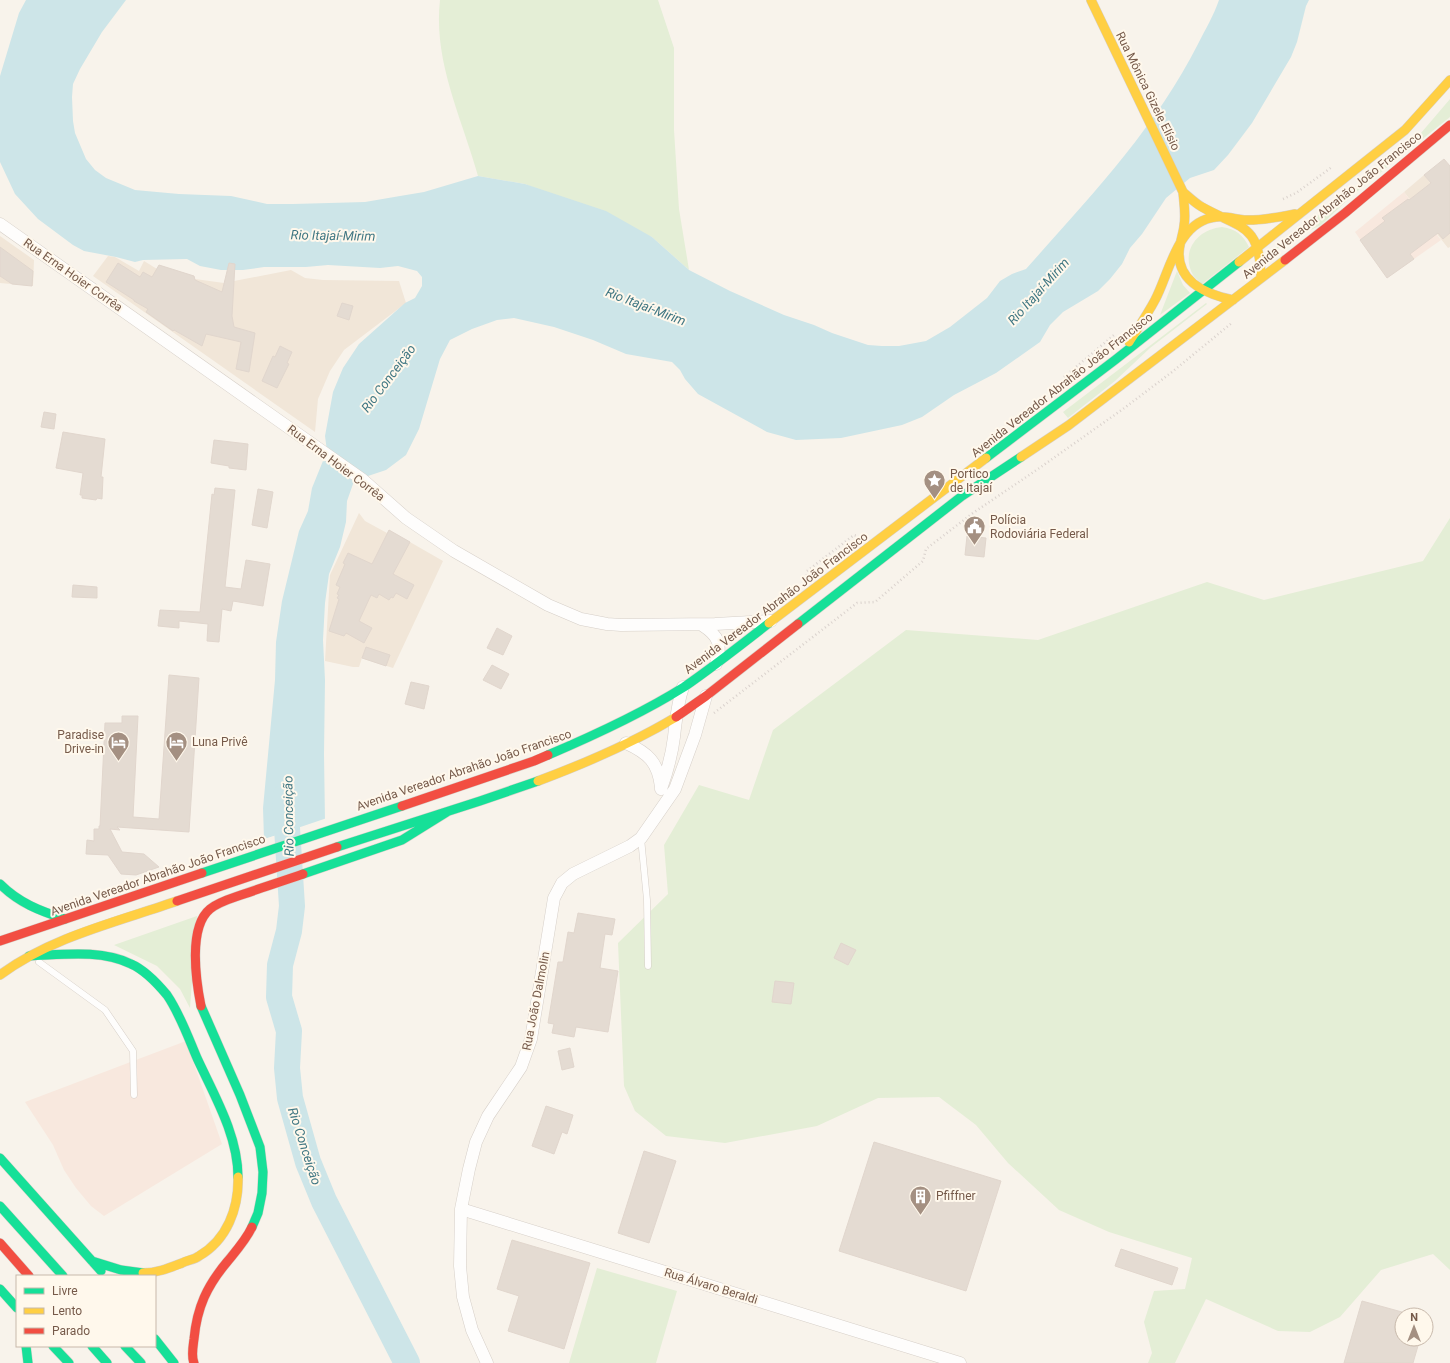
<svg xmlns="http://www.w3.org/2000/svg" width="1450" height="1363" font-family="Roboto,sans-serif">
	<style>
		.residential { fill: #f1e6d8 }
		.commercial { fill: #f8e8de }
		.green { fill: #e4eed6 }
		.water { fill: #cde5e8 }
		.pier { fill: #f8f3eb }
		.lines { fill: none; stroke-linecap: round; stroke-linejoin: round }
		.river { stroke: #cde5e8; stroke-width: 26 }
		.building { fill: #e4dbd2; stroke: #e1d6cd }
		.lane-casing { stroke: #d6cfc8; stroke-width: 7 }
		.street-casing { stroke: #d6cfc8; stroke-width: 13 }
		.fast-casing { stroke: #d6cfc8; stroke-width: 10 }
		.slow-casing { stroke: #d6cfc8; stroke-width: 10 }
		.jam-casing { stroke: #d6cfc8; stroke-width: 10 }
		.path { stroke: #dad2cd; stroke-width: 2.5; stroke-dasharray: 1 3; stroke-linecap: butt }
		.lane { stroke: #fefdfc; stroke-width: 6 }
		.street { stroke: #fefdfc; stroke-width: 12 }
		.fast { stroke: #16e098; stroke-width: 9 }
		.slow { stroke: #ffcf43; stroke-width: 9 }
		.jam { stroke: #f24e42; stroke-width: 9 }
		.labels { text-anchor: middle; stroke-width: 4; stroke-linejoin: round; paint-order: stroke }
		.street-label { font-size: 12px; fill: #765a4a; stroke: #fff8ec }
		.poi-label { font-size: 12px; fill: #765a4a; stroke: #fff8ec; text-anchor: start }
		.water-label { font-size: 13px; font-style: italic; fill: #407783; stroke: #fff8ec }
	</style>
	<rect width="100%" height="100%" fill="#f8f3eb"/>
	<path class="residential" d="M1424 175 1450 208V247L1448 248 1404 192Z
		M0 236 34 260 33 286 0 283Z
		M108 256 115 257 139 271 144 261 157 269 159 265 194 276 195 279 224 283 225 279 234 281 291 270 305 278 323 280 399 281 406 303 344 350 330 371 318 399 315 432 93 276Z
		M359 513 365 521 387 533 389 530 443 561 393 668 362 658 359 667H353L325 661 330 575Z"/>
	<path class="commercial" d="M1404 192 1441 240 1387 278 1355 232Z
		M186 1041 222 1144 104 1216 91 1206 76 1188 64 1170 53 1145 25 1102Z"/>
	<path class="green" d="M440 0H658L674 48V130L679 209 689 270 652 237 525 184 478 176C462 118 433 62 440 0Z
		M1450 99V117L1355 193 1321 225 1290 240 1265 258 1264 257 1410 144 1421 133Z
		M1222 227C1236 229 1243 235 1249 247L1202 284C1199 281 1195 278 1193 275 1180 251 1198 229 1222 227Z
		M1177 271 1183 285 1190 293 1160 315Z
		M1206 303 1207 304 1150 348 1115 381 1068 418 1063 412Z
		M1450 518V1270L1433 1254 1381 1270 1340 1317 1310 1332 1278 1331 1206 1299 1175 1363H1148L1152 1353 1144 1322 1154 1291 1185 1289 1192 1258 1109 1232 1059 1210 1008 1163 976 1125 939 1097 878 1098 817 1126 725 1143 666 1136 635 1111 624 1086 618 943 668 894 664 845 699 785 749 800 773 730 906 630 1038 640 1207 582 1264 600 1423 561Z
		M197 916 190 1008 180 989 157 966 114 945Z
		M597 1268 677 1291 656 1363H569Z"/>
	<path class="water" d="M26 0H126L102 32 80 69 73 84 72 97 73 121 75 133 86 159 95 170 106 178 135 190 179 194 231 196 267 204H293L365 202 400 196 424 192 478 176 525 184 606 211 652 237 689 270 730 291 784 315 814 325 832 333 868 345 882 346H899L926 341 950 327 987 298 1000 281 1012 274 1026 269C1089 198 1155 129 1198 44 1205 30 1214 15 1219 0H1309L1306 6 1297 42 1291 57 1252 123 1228 155 1214 170 1190 178 1166 198 1142 234 1130 248 1122 264 1110 279 1098 291 1063 312 1050 325 1040 342 996 373 954 395 922 417 902 425 841 438 796 440 767 432 698 394 685 379 680 370 672 362 626 354 593 340 554 327 514 318 497 320 472 329 450 340 440 359 419 429 406 455 386 470 368 476 353 484 347 501 346 522 340 547 329 574 325 603 323 640 325 680 324 754 325 821 264 839 263 808 275 680 276 642 282 601 299 531 308 511 312 488 327 451 325 436 333 392 343 368 359 344 405 303 415 298 422 286V277L417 271 398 266 380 268 328 265 306 267H264L243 270H221L200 266 187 259 143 260 135 262 116 257 84 251 73 245 38 219 15 194 0 162V76L19 13Z"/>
	<path class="pier" d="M327 818 325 822 265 841 262 840Z"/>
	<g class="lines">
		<path class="river" d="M285 797 292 906 289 931 280 965 279 997 289 1031 287 1068 290 1098 308 1162 324 1201 407 1363"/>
	</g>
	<path class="building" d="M1444 159 1450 166V233L1443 239 1438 233 1410 254 1414 259 1387 278 1360 240 1385 221 1382 218 1408 199 1409 200 1431 183 1424 175Z
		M0 247 33 271 32 286 12 284 0 276Z
		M118 263 140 277 143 272 152 277 159 265 194 276 195 280 222 292 229 263 235 264 232 316 234 327 255 333 249 372 236 369 241 342 206 334 202 346 174 330 173 331 146 312 148 309 134 301V300L106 282Z
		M342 303 353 306 349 320 337 316Z
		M280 346 292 352 287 363 289 364 277 388 262 381 273 356 275 357Z
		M44 412 56 414 54 429 41 427Z
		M63 432 105 439 101 477H103L102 499 97 498 96 500 82 498V495H80L83 473 56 468Z
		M214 440 248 444 246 470 229 468V466L211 463Z
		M215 488 235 490 225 587 241 589 246 560 270 564 263 606 233 601 231 611 222 609 219 642 207 641 208 624 179 621V628L158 626 160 610 200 612 212 494 214 495Z
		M258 489 273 492 267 528 252 525Z
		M389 530 410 542 393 574 414 585 407 599 396 593 393 598 391 597 389 600 379 594 377 598 371 595 359 621 372 628 364 643 346 633 344 636 329 631 339 599 337 598 339 595 337 594 340 587 336 585 345 564 343 563 348 553 372 564Z
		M967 536 986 538 984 557 965 555Z
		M73 585 97 587V598L72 597Z
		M497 628 512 636 503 655 487 648Z
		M366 647 390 655 386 666 362 658Z
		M492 665 509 674 501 689 483 680Z
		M169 675 199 678 189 832 117 827 120 830 110 829 122 852 144 854 159 867 136 875 121 874 108 855 86 854 87 840 94 841V829H99V826H100L105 723H122V716H138L133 817 159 819Z
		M411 682 429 686 424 709 405 704Z
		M578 913 615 919 612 935 605 934 600 968 618 971 608 1032 576 1027 574 1037 552 1033 554 1024 548 1023 558 962H563L568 932 574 933Z
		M841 943 856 950 848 965 834 958Z
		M775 981 794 983 791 1004 772 1002Z
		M570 1048 574 1067 562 1070 558 1051Z
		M546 1106 573 1115 567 1134 562 1132 554 1154 532 1146Z
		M874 1142 1001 1181 966 1291 839 1251Z
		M644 1151 676 1161 649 1243 618 1233Z
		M512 1240 590 1263 564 1349 508 1331 519 1296 497 1289Z
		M1121 1249 1178 1268 1172 1285 1115 1266Z
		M1362 1301 1402 1312V1339H1420L1413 1363H1344Z"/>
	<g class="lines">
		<defs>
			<path id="lane" d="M641 838 647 900 648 966
				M39 962 105 1010 133 1051 134 1095"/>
			<path id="street" d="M0 224 363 480 406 518 454 551 548 605 581 619 607 624 621 625 715 624 771 621
				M702 625C719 636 722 644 716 664
				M626 743C648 753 658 762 661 787
				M661 789C667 772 672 754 674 737 676 720 677 704 683 687
				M461 1209 960 1363
				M487 1363 472 1330 463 1297 460 1266 461 1209 469 1169 476 1142 488 1116 521 1067 531 1039 554 898 562 883 573 874 630 846 641 838 675 789 695 735 706 696"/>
			<path id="fast" d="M986 458 1115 360 1239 262
				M798 624 962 496 1021 457
				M548 755C595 735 641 714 684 687 713 667 741 645 769 623
				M337 847 480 801 538 781
				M202 873 402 806
				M303 874 402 840 447 812
				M0 884C19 903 40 911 65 919
				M29 956C61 955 100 949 131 964 145 970 157 983 167 995 180 1014 188 1037 197 1058 214 1095 238 1135 238 1177
				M201 1006 240 1095 260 1147 263 1172 262 1193 258 1213 252 1227
				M0 1158 101 1271
				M0 1206 63 1276
				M92 1261 121 1270 143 1273
				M0 1289 17 1308
				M155 1339 174 1363
				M26 1346 28 1363
				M53 1346 69 1363
				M92 1346 107 1363
				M125 1346 141 1363"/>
			<path id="slow" d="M1091 0 1183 192C1184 203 1186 215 1184 226 1183 235 1179 244 1179 254 1179 283 1209 295 1233 300
				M1183 192C1189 197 1195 203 1202 207 1241 229 1260 223 1261 278
				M1239 262 1405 130 1450 80
				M1129 342C1138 328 1147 315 1155 300 1170 272 1177 221 1216 217 1226 216 1235 219 1244 220 1261 221 1278 217 1295 214
				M1021 457 1069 425 1285 260
				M769 623 986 458
				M538 781C586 763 633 743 676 717
				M0 975C51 937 117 922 177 901
				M143 1273C157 1273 169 1268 182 1263 187 1260 194 1260 199 1256 227 1240 239 1208 238 1177"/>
			<path id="jam" d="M1285 260 1345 213 1450 125
				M676 717 706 696 798 624
				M402 806 534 761 548 755
				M177 901 337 847
				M0 941 202 873
				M201 1006C196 981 188 927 210 909 220 901 233 898 244 894 264 887 283 881 303 874
				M0 1243 29 1276
				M194 1363C191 1356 193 1347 194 1339 197 1307 207 1286 227 1262 236 1251 246 1240 252 1227"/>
		</defs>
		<use href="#lane" class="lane-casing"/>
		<use href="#street" class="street-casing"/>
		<use href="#fast" class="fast-casing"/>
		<use href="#slow" class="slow-casing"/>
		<use href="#jam" class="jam-casing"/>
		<path class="path" d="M1283 199 1296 193 1332 167
			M1064 377 1114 335
			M807 575V571L854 535 857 536
			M714 713 857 603 875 602 923 561 926 549 973 513 1038 469 1123 409 1172 372 1233 322"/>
		<use href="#lane" class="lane"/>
		<use href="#street" class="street"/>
		<use href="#fast" class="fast"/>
		<use href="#slow" class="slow"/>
		<use href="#jam" class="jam"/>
	</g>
	<defs>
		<symbol id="sight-pin" viewBox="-11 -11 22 30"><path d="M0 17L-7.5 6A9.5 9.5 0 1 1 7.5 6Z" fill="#a49082" stroke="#fff8ec"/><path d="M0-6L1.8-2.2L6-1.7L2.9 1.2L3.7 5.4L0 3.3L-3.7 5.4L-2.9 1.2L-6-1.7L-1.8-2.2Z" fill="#fff"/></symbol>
		<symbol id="civic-pin" viewBox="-11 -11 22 30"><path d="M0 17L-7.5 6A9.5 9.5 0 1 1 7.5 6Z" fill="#a49082" stroke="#fff8ec"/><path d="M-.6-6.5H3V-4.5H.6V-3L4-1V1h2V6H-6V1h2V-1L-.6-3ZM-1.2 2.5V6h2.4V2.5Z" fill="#fff"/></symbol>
		<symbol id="hotel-pin" viewBox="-11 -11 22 30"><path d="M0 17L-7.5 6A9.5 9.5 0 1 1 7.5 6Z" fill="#a49082" stroke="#fff8ec"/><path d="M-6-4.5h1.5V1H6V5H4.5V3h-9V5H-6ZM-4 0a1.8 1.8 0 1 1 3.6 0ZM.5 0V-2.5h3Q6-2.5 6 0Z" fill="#fff"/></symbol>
		<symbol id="building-pin" viewBox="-11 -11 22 30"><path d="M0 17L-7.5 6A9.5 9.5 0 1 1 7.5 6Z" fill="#a49082" stroke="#fff8ec"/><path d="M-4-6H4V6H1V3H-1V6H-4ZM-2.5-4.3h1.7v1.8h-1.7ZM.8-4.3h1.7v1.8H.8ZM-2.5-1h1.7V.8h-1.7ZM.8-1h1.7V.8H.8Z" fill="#fff"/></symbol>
	</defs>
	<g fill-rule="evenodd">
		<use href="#sight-pin" x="922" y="468" width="25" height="34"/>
		<use href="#civic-pin" x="962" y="514" width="25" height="34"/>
		<use href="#hotel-pin" x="106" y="730" width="25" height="34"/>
		<use href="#hotel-pin" x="164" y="730" width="25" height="34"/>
		<use href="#building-pin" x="908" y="1184" width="25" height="34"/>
	</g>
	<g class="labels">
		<g class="street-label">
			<text transform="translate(1148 91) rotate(64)" y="4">Rua Mônica Gizele Elísio</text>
			<text transform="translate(1332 205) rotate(-39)" y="4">Avenida Vereador Abrahão João Francisco</text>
			<text transform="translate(73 275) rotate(35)" y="4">Rua Erna Hoier Corrêa</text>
			<text transform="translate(1062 385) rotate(-38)" y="4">Avenida Vereador Abrahão João Francisco</text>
			<text transform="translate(336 463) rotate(37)" y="4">Rua Erna Hoier Corrêa</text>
			<text transform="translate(776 603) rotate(-37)" y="4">Avenida Vereador Abrahão João Francisco</text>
			<text transform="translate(464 770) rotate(-19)" y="4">Avenida Vereador Abrahão João Francisco</text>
			<text transform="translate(158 875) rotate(-19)" y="4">Avenida Vereador Abrahão João Francisco</text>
			<text transform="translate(536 1001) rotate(-79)" y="4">Rua João Dalmolin</text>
			<text transform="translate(711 1286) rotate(17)" y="4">Rua Álvaro Beraldi</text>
		</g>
		<g class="poi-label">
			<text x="950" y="478">Portico<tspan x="950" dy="14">de Itajaí</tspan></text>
			<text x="990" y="524">Polícia<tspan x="990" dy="14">Rodoviária Federal</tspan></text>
			<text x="104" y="739" text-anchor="end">Paradise<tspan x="104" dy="14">Drive-in</tspan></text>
			<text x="192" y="746">Luna Privê</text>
			<text x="936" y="1200">Pfiffner</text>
		</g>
		<g class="water-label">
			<text transform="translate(333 235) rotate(1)" y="5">Rio Itajaí-Mirim</text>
			<text transform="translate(1038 291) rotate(-48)" y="5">Rio Itajaí-Mirim</text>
			<text transform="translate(646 306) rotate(21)" y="5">Rio Itajaí-Mirim</text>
			<text transform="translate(388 378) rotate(-53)" y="5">Rio Conceição</text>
			<text transform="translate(288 816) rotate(-91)" y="5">Rio Conceição</text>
			<text transform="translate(305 1146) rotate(72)" y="5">Rio Conceição</text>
		</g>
	</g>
	<rect x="16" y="1275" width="140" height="72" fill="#fff8ec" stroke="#c8b9ab"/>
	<rect x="24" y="1288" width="20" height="6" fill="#16e098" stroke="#c8b9ab"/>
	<text x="52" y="1295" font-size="12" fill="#765a4a">Livre</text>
	<rect x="24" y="1308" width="20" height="6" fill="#ffcf43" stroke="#c8b9ab"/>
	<text x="52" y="1315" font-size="12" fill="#765a4a">Lento</text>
	<rect x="24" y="1328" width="20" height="6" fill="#f24e42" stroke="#c8b9ab"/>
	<text x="52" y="1335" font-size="12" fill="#765a4a">Parado</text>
	<g transform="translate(1414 1327)"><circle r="19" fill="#fff8ec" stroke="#c8b9ab"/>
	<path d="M0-3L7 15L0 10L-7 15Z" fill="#a49082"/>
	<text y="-6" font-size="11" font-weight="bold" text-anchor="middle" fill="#765a4a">N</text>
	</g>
</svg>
